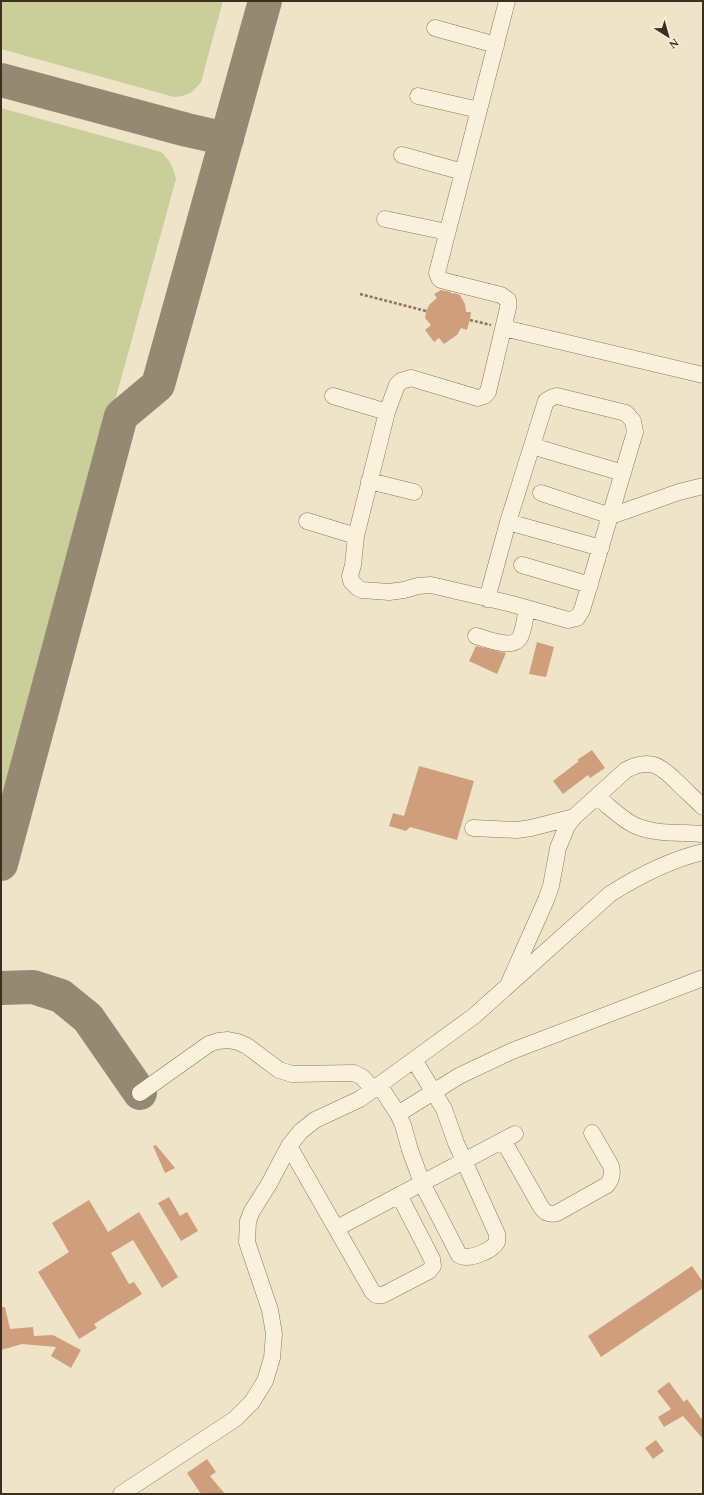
<svg xmlns="http://www.w3.org/2000/svg" width="704" height="1495" font-family="Spectral,serif">
	<style>
		.green { fill: #c9cf9b }
		.lines { fill: none; stroke-linecap: round; stroke-linejoin: round }
		.taxiway { stroke: #968974; stroke-width: 34 }
		.building { fill: #cf9f7d }
		.minor-casing { stroke: #8d765c; stroke-width: 17 }
		.path { stroke: #8d765c; stroke-width: 2.5; stroke-dasharray: 3 2; stroke-linecap: butt }
		.minor { stroke: #faf1dc; stroke-width: 16 }
	</style>
	<rect width="100%" height="100%" fill="#f0e4c8"/>
	<path class="green" d="M1 1H223L201 82C193 92 188 96 174 97L1 49Z
		M1 108 161 152C170 160 173 167 176 179L113 408 115 411 76 562 1 831Z"/>
	<g class="lines">
		<path class="taxiway" d="M1 80 187 130 227 139
			M1 864 121 416 158 385 265 1
			M1 988 33 987 61 996 88 1018 140 1093"/>
	</g>
	<path class="building" d="M441 290 451 292 452 294 454 293 460 295 465 304 466 312H471L470 319 467 330 461 328 457 335 444 344 439 338 434 342 425 330 431 325 425 318 426 311 430 304 437 298 434 294Z
		M537 642 554 647 546 677 529 674Z
		M476 646 506 653 497 674 469 661Z
		M592 750 605 768 590 778 588 775 563 794 553 781 579 761 577 760Z
		M419 766 474 781 457 840 410 827 406 831 389 826 393 813 404 816Z
		M156 1145 175 1168 165 1173 153 1146Z
		M169 1197 180 1216 187 1212 198 1231 181 1241 158 1203Z
		M89 1200 108 1232 139 1212 178 1277 162 1288 133 1240 111 1253 129 1284 134 1282 142 1294 94 1324 97 1328 79 1339 38 1272 69 1252 52 1223Z
		M692 1266 703 1282V1288L601 1357 588 1336Z
		M1 1307H5L10 1329 33 1327 34 1336 53 1335 81 1350 71 1368 51 1356 56 1347 22 1344 1 1350Z
		M669 1382 684 1402 687 1399 703 1421V1439L683 1416 664 1427 658 1417 671 1409 657 1391Z
		M656 1440 664 1451 653 1459 645 1448Z
		M207 1459 216 1472 210 1476 225 1494H201L187 1473Z"/>
	<g class="lines">
		<defs>
			<path id="minor" d="M435 28 496 45
				M418 96 479 110
				M402 155 463 172
				M385 219 447 232
				M504 328 703 375
				M333 396 387 412
				M532 446 623 473
				M369 481 414 492
				M541 493 611 516 679 492 703 486
				M307 521 356 536
				M508 522 601 548
				M522 565 590 585
				M487 599 508 522 546 401 553 397 557 396 626 413 633 421 635 432 582 610 577 618 568 620 512 604 431 585 418 586 404 590 389 592 362 590 358 588 351 581 350 576 353 565 356 536 387 412 397 385 401 381 411 378 478 398 484 396 488 392 508 308V300L501 295 441 280 439 278 437 273 507 1
				M476 636C486 639 511 649 519 639 524 632 525 617 527 608
				M597 797C609 806 621 819 634 825 655 835 681 832 703 834
				M473 828 517 830 531 828 574 817
				M509 983 546 900 551 886 558 848 567 826 574 817 626 770C650 757 661 766 678 783 686 791 695 799 703 807
				M379 1085 398 1114 403 1125 410 1150 422 1183 459 1255C468 1261 492 1251 497 1242V1234L456 1143 444 1109 414 1060
				M140 1093 209 1044 218 1041 228 1040 238 1042 247 1046 279 1070 292 1074 354 1073 362 1077 373 1089
				M398 1114 459 1076 512 1051 703 978
				M503 1140 541 1207C545 1213 549 1215 557 1213L607 1185C612 1179 613 1174 611 1166L592 1133
				M289 1146 372 1291 376 1295H383L429 1271 433 1266 432 1259 399 1195
				M337 1228 515 1134
				M121 1494 235 1419 252 1402 265 1381 272 1358 274 1334 270 1310 247 1242 248 1221 252 1211 269 1184 289 1146 301 1131 315 1120 360 1099 474 1016 610 894C640 875 669 860 703 852"/>
		</defs>
		<use href="#minor" class="minor-casing"/>
		<path class="path" d="M360 294 426 311
			M470 320 491 325"/>
		<use href="#minor" class="minor"/>
	</g>
	<rect width="704" height="1495" fill="none" stroke="#3d2e20" stroke-width="4"/>
	<g transform="translate(668 36) rotate(143)" stroke="#f7eed8" stroke-width="3" paint-order="stroke">
	<path d="M0-3L7 15L0 10L-7 15Z" fill="#3d2e20"/>
	<text y="-6" font-size="11" font-weight="bold" text-anchor="middle" fill="#3d2e20">N</text>
	</g>
</svg>
